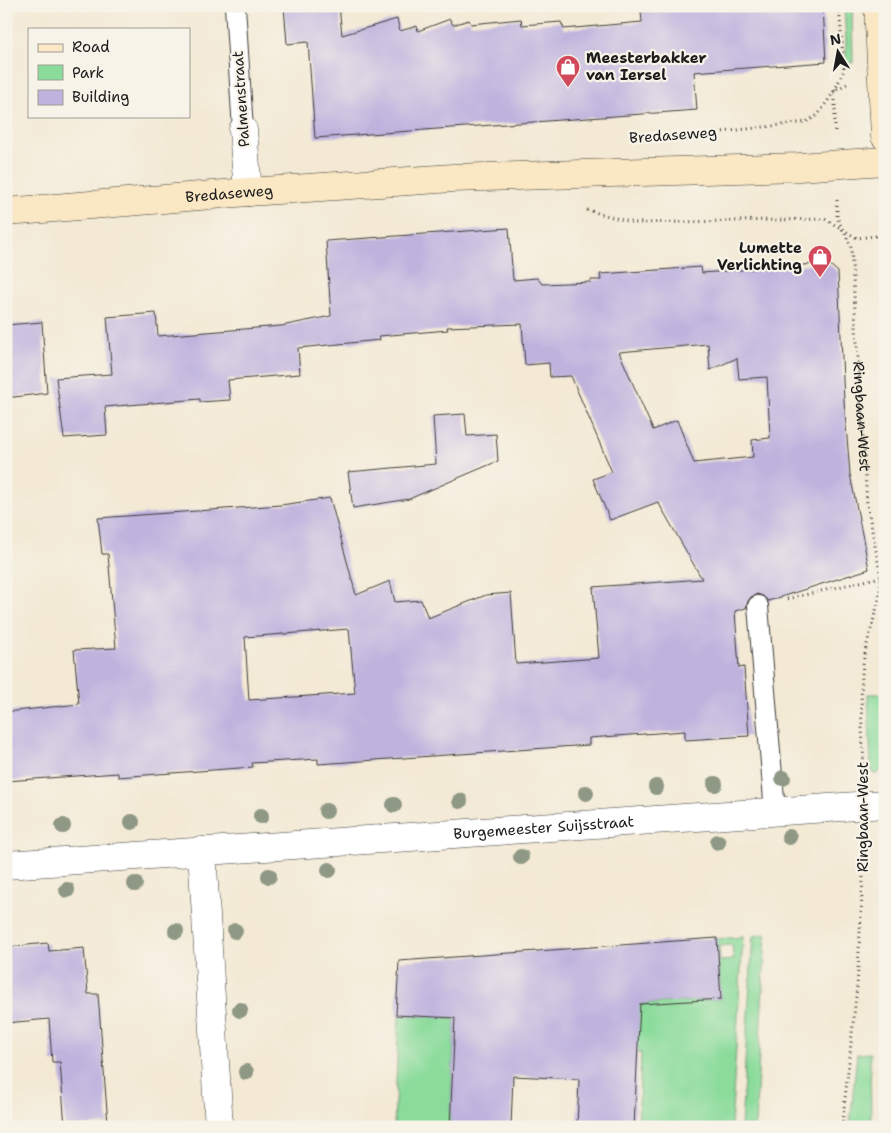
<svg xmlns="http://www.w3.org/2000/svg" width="891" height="1133" font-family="'Shantell Sans',sans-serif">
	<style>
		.green { fill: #8bdb9b; stroke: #547c5c; fill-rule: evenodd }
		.building { fill: #bfb3de; fill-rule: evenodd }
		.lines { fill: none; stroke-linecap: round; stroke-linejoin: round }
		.lane-casing { stroke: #3c3b38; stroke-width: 22 }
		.street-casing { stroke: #3c3b38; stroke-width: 29 }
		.secondary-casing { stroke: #3c3b38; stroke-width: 29 }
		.path { stroke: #3c3b38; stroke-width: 3; stroke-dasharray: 1 4; stroke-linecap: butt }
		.lane { stroke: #fff; stroke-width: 20 }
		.street { stroke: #fff; stroke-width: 28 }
		.secondary { stroke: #fae7c3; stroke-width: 28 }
		.tree { fill: #8f9884 }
		.labels { text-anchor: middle; stroke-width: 4.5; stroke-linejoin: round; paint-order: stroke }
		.poi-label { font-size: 15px; font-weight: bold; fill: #1c1c1c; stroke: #f7f3e8; text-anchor: start }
		.street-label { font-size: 15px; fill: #1c1c1c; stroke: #f7f3e8 }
	</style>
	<rect width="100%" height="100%" fill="#f7f3e8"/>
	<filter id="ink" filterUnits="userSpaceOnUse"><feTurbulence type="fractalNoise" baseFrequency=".02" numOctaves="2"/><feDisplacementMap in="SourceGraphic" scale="10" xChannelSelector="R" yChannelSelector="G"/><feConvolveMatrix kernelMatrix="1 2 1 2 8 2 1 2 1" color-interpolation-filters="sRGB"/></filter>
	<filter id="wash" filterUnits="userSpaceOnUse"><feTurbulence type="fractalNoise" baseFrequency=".0096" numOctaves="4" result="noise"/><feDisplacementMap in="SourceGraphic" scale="20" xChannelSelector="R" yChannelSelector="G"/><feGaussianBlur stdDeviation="1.12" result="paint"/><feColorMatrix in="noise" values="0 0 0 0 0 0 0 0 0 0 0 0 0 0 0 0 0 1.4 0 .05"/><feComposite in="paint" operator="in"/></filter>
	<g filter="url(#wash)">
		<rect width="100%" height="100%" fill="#f3e9d4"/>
		<path class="green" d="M844 6H852L853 63 846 62V40Z
			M868 694H885V767L877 774H874L871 768Z
			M766 934 755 1127H741L753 936Z
			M743 937 731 1127H638L641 1053 627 1052 629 1005 721 999 717 939ZM732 945 734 960 720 961 719 946Z
			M399 1015 457 1018 455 1022 450 1127H394Z
			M870 1053 871 1127 850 1125 857 1054Z"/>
		<g id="blocks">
			<path class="building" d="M284 6H339L342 35 397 19 400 31 417 26 418 31 450 19 453 25 469 20 471 24 521 19 522 25 561 22 564 29 642 22 641 11 669 9V6H823L826 62 694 72 697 110 315 138 308 42 287 44Z
				M509 228 513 280 537 278 542 284 591 282 590 280H601L600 274 701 267 702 273 828 263 838 272 844 401 850 474 869 569 768 601 763 596 757 594 751 597 748 601 746 608 735 611 739 668 744 667 749 736 685 740V731L589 738V745L318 764V759L252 763 253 767 118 777V773L6 781V712L79 704 74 650 116 648 108 554H102L98 518 281 505 330 498 356 595 390 581 395 602 421 600 428 618 486 595 511 593 516 664 599 658 593 587 702 579 658 502 610 520 593 479 612 472 571 376 550 377 549 363 525 365 522 324 447 327 448 330 379 336 380 340 298 348 300 374 228 380 230 400 200 402V399L105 407 107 435 64 438 56 378 112 374 107 317 156 313 158 336 281 326 331 316 326 241ZM708 344 710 370 737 358 739 379 767 377 770 438 752 440 753 457 694 463 677 420 653 430 619 352ZM349 629 355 693 249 700 245 637Z
				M42 322 47 393 6 398V325Z
				M465 414 467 436 496 434 498 461 409 499 353 508 348 472 436 464 433 416Z
				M717 938 721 999 640 1004 634 1127H577L579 1079 513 1076 511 1127H450L455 1018 396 1015 399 961Z
				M48 943 49 951 84 948 88 994H98L108 1124 65 1127 60 1062H52L49 1019 6 1023V947Z"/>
		</g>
	</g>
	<g filter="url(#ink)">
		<use href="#blocks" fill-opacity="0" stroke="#3c3b38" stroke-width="1"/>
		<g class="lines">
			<defs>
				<path id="lane" d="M235 6 243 130
					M758 606 775 812"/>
				<g id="street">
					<path d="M243 130 248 192"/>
					<path d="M202 851 219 1127"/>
					<path id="s2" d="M6 865 885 804"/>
				</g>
				<g id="secondary">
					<path d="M878 6 885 136"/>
					<path id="s3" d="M6 212 248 192 453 178 799 167 885 161"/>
				</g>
			</defs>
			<use href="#lane" class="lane-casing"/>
			<use href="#street" class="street-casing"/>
			<use href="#secondary" class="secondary-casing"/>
			<g class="path">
				<path d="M835 131V90L844 70 839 6"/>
				<path d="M713 133 806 122 818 115 835 90 847 84"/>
				<path id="s1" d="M837 200V218L851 246 867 504 881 577C881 605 867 635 863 664 859 699 863 735 864 771"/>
				<path d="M587 210 634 223 825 219 857 238 885 235"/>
				<path d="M787 599 881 577"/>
				<path d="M842 1127 857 987 865 840"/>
			</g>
			<use href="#lane" class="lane"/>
			<use href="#street" class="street"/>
			<use href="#secondary" class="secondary"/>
		</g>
		<g class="tree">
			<circle cx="783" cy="778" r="8"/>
			<circle cx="715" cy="784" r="8"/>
			<circle cx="656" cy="787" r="8"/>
			<circle cx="586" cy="793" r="8"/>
			<circle cx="460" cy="801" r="8"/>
			<circle cx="394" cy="805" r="8"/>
			<circle cx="326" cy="811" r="8"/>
			<circle cx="261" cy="816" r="8"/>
			<circle cx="132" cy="822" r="8"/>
			<circle cx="63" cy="826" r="8"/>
			<circle cx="789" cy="837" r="8"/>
			<circle cx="718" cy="842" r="8"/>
			<circle cx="521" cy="857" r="8"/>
			<circle cx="329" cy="870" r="8"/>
			<circle cx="269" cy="876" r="8"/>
			<circle cx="135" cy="884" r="8"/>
			<circle cx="67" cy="890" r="8"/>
			<circle cx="176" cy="931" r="8"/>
			<circle cx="235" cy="931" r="8"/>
			<circle cx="240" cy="1010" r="8"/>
			<circle cx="246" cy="1072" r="8"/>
		</g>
	</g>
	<defs>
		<symbol id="shop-pin" viewBox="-11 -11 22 30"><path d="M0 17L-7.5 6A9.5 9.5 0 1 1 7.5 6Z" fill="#d1495b" stroke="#f7f3e8"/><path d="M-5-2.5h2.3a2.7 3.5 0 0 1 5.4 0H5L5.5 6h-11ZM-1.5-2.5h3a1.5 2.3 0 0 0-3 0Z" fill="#fff"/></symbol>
	</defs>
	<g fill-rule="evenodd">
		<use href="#shop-pin" x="554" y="53" width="28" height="38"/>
		<use href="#shop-pin" x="806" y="243" width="28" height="38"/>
	</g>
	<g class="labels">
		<g class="poi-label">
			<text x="586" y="63">Meesterbakker<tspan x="586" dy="17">van Iersel</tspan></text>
			<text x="802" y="253" text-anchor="end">Lumette<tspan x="802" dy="17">Verlichting</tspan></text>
		</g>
		<g class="street-label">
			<text transform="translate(241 99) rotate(-94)" y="5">Palmenstraat</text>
			<text transform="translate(673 135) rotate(-4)" y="5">Bredaseweg</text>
			<text dy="5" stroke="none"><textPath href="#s3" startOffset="224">Bredaseweg</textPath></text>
			<text dy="5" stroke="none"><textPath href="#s1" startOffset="220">Ringbaan-West</textPath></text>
			<text transform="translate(863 817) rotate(-90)" y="5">Ringbaan-West</text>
			<text dy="5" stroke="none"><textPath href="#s2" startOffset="539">Burgemeester Suijsstraat</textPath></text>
		</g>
	</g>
	<rect width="891" height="1133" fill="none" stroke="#f7f3e8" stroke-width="25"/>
	<rect x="28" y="28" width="162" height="90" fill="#f7f3e8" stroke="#9f9d96"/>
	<rect x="38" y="44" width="25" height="8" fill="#fae7c3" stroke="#9f9d96"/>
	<text x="72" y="52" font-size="15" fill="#1c1c1c">Road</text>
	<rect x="38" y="65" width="25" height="15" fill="#8bdb9b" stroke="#9f9d96"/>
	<text x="72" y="78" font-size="15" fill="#1c1c1c">Park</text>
	<rect x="38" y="90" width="25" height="15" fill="#bfb3de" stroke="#9f9d96"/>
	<text x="72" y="102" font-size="15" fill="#1c1c1c">Building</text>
	<g transform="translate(838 52) rotate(349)" stroke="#f7f3e8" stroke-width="4" paint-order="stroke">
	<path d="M0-4L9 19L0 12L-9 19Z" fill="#1c1c1c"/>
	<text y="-8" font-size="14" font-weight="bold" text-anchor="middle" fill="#1c1c1c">N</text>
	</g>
</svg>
